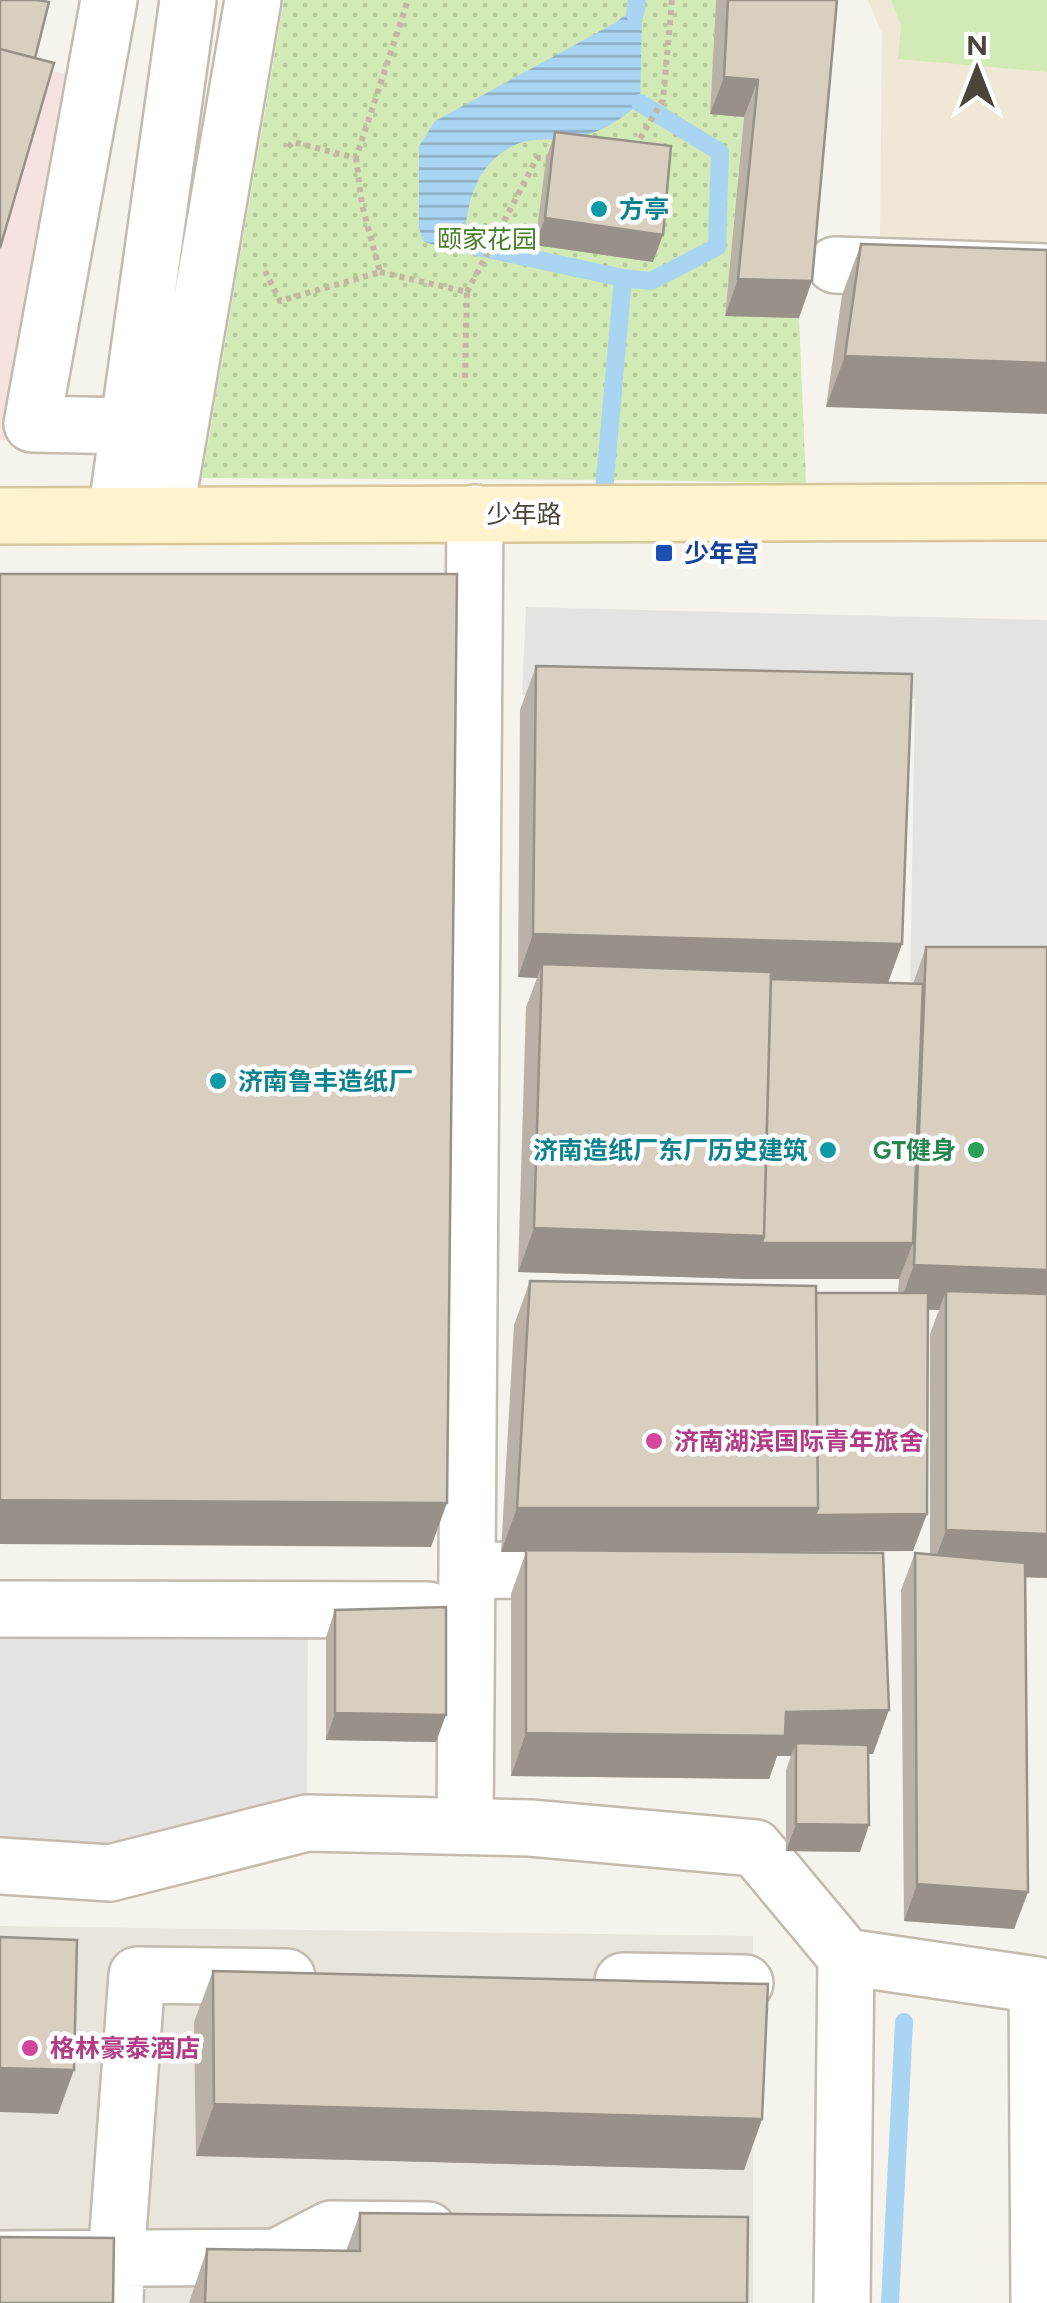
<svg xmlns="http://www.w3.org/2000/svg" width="1047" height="2303" font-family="Figtree,'Noto Sans SC',sans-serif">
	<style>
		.residential { fill: #eae5da }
		.education { fill: #efe8d6 }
		.medical { fill: #f6e3e0 }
		.grass { fill: url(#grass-dots) }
		.garden { fill: #d2eab5 }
		.parking { fill: #e5e3e0 }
		.water { fill: url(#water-rules) }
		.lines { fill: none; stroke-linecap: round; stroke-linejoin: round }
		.stream { stroke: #a9d4f2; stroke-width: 18 }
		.street-casing { stroke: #c2bbae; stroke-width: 60 }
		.secondary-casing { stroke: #d6c79b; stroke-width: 60 }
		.path { stroke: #c4b79f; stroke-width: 6; stroke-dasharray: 5 5; stroke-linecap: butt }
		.street { stroke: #fff; stroke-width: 55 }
		.secondary { stroke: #fff3cd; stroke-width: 55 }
		.wall { fill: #bab2a6 }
		.shaded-wall { fill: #979187 }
		.building { fill: #d8cfc1; stroke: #979187; stroke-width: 2.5 }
		.culture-dot { fill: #0f9aa8; stroke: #fff; stroke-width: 4 }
		.transit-dot { fill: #1a4fb4; stroke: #fff; stroke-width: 4 }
		.leisure-dot { fill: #2e9e5b; stroke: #fff; stroke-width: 4 }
		.hotel-dot { fill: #d1479c; stroke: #fff; stroke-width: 4 }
		.labels { text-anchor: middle; stroke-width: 9; stroke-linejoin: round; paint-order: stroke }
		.culture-label { font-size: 25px; font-weight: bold; fill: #0d838f; stroke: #fff; text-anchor: start }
		.park-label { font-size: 25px; fill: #4a7f2a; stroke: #fff }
		.street-label { font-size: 25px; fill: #4b4439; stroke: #fff }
		.transit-label { font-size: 25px; font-weight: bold; fill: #164399; stroke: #fff; text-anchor: start }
		.leisure-label { font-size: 25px; font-weight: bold; fill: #27864d; stroke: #fff; text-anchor: end }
		.hotel-label { font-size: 25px; font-weight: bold; fill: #b23c85; stroke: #fff; text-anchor: start }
	</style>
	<defs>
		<pattern id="grass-dots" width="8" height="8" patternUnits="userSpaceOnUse" patternTransform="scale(2.5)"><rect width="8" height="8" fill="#d2eab5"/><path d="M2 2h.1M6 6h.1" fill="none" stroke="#b6ca9c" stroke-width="1.8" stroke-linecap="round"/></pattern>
		<pattern id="water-rules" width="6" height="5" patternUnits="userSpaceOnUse" patternTransform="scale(2.5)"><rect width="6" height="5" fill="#a9d4f2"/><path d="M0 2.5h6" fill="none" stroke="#8caec5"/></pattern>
	</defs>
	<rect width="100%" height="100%" fill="#f6f3ec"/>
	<path class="residential" d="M0 1926 753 1936V2303H0Z"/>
	<path class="education" d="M868 0H1047V245L880 236 882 34Z"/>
	<path class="medical" d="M0 63 71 74 5 440H0Z"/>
	<path class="grass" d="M284 0H716L710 113 744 117 725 315 799 317 806 483 633 480 202 478Z"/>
	<path class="garden" d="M891 0H1047V72L898 59 901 25Z"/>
	<path class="parking" d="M526 607 1047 620V991H910L915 699 522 695Z
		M0 1609H308L307 1823 0 1866Z"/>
	<path class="water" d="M635 14 642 19 640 103C624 117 607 129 586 135 546 147 529 127 492 161 477 176 470 197 467 217 466 220 466 230 465 233 457 246 435 248 423 241L419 228V146L435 121 613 24 624 16Z"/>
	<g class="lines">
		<path class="stream" d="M635 14 637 0
			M455 242 623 278 651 281 717 247 720 152 640 103
			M604 491 623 278
			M890 2303 904 2022"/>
		<defs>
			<path id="street" d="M109 0 32 424 130 426
				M835 265 1047 272
				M165 514 253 0
				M116 515 188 0
				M467 1570 594 1571
				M0 1609 428 1610
				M465 1826 475 513
				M0 1866 110 1873 307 1823 530 1828 755 1848 846 1957 1037 1985 1039 2303
				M623 1981 745 1983
				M0 2259 277 2257 331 2229 428 2230
				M115 2303 116 2260 137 1975 287 1977
				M842 2303 846 1957"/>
			<path id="secondary" d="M0 516 1047 512"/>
		</defs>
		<use href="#street" class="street-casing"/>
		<use href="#secondary" class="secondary-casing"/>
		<path class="path" d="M288 147 293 142 356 158 408 0
			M635 147 663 100 672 0
			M265 271 280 301 380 272 362 205 356 158
			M380 272 467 292 465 378
			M467 292 537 158 554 157"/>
		<use href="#street" class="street"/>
		<use href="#secondary" class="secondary"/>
	</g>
	<path class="wall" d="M716 0H837L799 318 725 316 744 117 710 114Z
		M555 132 653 262 535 245 546 159Z
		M861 244 1047 250 826 407 842 295Z
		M536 666 902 944 888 983 913 984 926 947 1047 1578 1025 1577 1028 1892 1014 1929 904 1921 901 1590 915 1553 930 1555V1334L939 1310H928L913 1551 679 1552 873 1754H868L860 1852 786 1851V1770L791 1756H777L769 1779 511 1776V1594L526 1552H501L514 1325 530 1281 816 1293H898L899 1279H748L518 1272 526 1007 537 978 518 977 520 710Z
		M335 1610 436 1742 326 1740V1637Z
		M213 1971 762 2119 744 2170 196 2156 194 2022Z
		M360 2213 747 2303H189L207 2249 346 2251Z"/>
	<path class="shaded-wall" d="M724 77 758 80 744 117 710 114Z
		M545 218 663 235 653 262 535 245Z
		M738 279 812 281 799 318 725 316Z
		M845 356 1047 363V414L826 407Z
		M533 934 902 944 886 988 542 964 537 978 518 977Z
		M534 1228 764 1236 913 1243 899 1279H748L518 1272Z
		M914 1265 1047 1270V1314L946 1291 939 1310 898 1308Z
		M0 1500 447 1503 431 1547 0 1544Z
		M517 1508H818L927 1514 913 1551 501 1552Z
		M946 1530 1047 1534V1578L930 1574Z
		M889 1710 873 1754 796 1756V1743L791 1756H777L769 1779 511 1776 526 1733 786 1712Z
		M335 1713 446 1715 436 1742 326 1740Z
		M796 1824 869 1825 860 1852 786 1851Z
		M917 1884 1028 1892 1014 1929 904 1921Z
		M0 2068 74 2070 58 2114 0 2112Z
		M214 2104 762 2119 744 2170 196 2156Z"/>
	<path class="building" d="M0 0H37L49 2 35 58 0 49Z
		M728 0H837L812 281 738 279 758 80 724 77Z
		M0 49 54 63 0 248Z
		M555 132 671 146 663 235 545 218Z
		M861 244 1047 250V363L845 356Z
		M0 574H457L447 1503 0 1500Z
		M536 666 912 674 902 944 533 934Z
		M926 947H1047V1270L914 1265Z
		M542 964 771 972 764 1236 534 1228Z
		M771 979 923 984 913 1243H762L764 1236Z
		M530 1281 816 1286 818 1508H517Z
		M946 1291 1047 1294V1534L946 1530Z
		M816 1293H928L927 1514 815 1515 818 1508Z
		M526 1550 883 1553 889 1710 786 1712 785 1736 526 1733Z
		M915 1553 1025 1563 1028 1892 917 1884Z
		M446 1607V1715L335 1713V1610Z
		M796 1743 868 1745 869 1825 796 1824Z
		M0 1937 77 1940 74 2070 0 2068Z
		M213 1971 768 1984 762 2119 214 2104Z
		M360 2213 748 2217 747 2303H205L207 2249 360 2251Z
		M0 2237 114 2238 113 2303H0Z"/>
	<g class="culture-dot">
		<circle cx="599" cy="209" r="10"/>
		<circle cx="218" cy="1081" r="10"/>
		<circle cx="828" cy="1150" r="10"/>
	</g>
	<rect class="transit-dot" x="654" y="543" width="20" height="20" rx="5"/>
	<circle class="leisure-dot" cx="976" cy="1150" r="10"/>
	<g class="hotel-dot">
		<circle cx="654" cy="1441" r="10"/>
		<circle cx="30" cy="2048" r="10"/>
	</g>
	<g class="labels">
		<g class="culture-label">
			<text x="619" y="218">方亭</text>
			<text x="238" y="1090">济南鲁丰造纸厂</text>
			<text x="808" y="1159" text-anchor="end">济南造纸厂东厂历史建筑</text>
		</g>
		<g class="park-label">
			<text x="487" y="248">颐家花园</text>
		</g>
		<g class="street-label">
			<text x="524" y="523">少年路</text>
		</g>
		<g class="transit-label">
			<text x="684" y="562">少年宫</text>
		</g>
		<g class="leisure-label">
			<text x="956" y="1159">GT健身</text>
		</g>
		<g class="hotel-label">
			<text x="674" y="1450">济南湖滨国际青年旅舍</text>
			<text x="50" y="2057">格林豪泰酒店</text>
		</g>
	</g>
	<g transform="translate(977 70)" stroke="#ffffff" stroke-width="8" paint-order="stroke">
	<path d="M0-8L18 38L0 25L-18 38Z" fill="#4b4439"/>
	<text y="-15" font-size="28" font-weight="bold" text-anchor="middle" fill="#4b4439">N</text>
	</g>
</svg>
